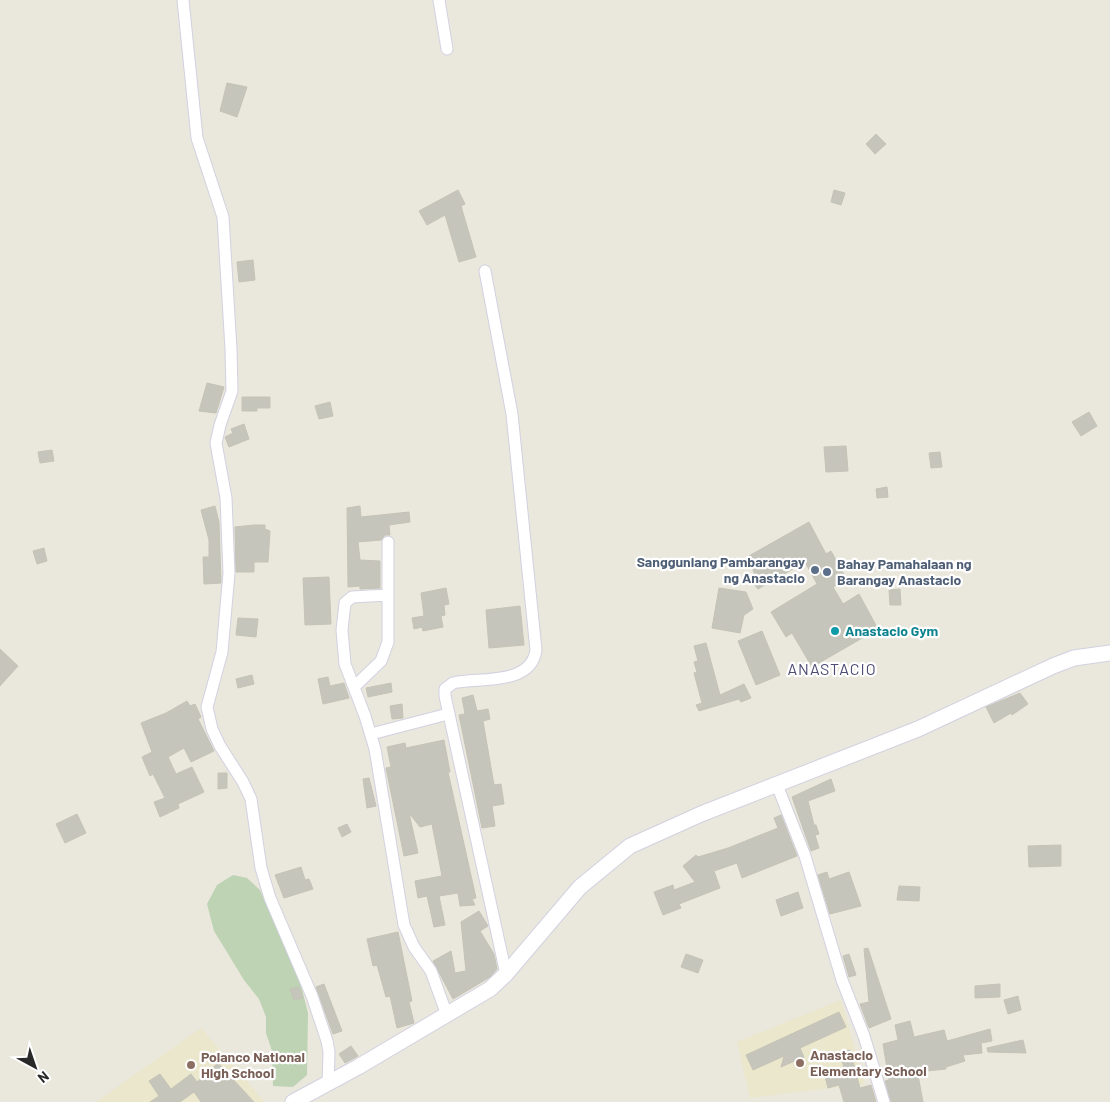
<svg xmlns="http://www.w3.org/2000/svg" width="1110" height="1102" font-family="Barlow,sans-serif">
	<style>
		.education { fill: #ebe7cc }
		.cemetery { fill: #bdd3b4 }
		.building { fill: #c6c5bb; stroke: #c5c3b6 }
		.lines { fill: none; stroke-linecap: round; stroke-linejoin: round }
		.street-casing { stroke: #d2d1e1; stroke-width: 13 }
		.secondary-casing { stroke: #d2d1e1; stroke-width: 17 }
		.street { stroke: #fff; stroke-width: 11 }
		.secondary { stroke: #fff; stroke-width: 15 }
		.service-dot { fill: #5c6f8a; stroke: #fff; stroke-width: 2 }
		.culture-dot { fill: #0f9aa8; stroke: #fff; stroke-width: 2 }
		.education-dot { fill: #8d6e63; stroke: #fff; stroke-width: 2 }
		.labels { text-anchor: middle; stroke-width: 4.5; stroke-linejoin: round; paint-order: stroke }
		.service-label { font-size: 14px; font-weight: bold; fill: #4e5e75; stroke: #fff; text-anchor: end }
		.culture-label { font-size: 14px; font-weight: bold; fill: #0d838f; stroke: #fff; text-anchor: start }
		.education-label { font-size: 14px; font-weight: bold; fill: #785e54; stroke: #fff; text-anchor: start }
		.quarter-label { font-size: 16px; letter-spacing: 1px; fill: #4e4d76; stroke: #fff }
	</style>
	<rect width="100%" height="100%" fill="#eae7dc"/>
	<path class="education" d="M841 1000 865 1084 750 1098 737 1042Z
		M201 1028 264 1101 263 1102H96Z"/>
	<path class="cemetery" d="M233 875 247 878 260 890 299 978 308 1013 307 1075 293 1087 273 1086 272 1051 266 1033V1017L259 999 244 980 214 931 207 904 217 885Z"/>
	<path class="building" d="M227 83 247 87 237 117 220 111Z
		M876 134 886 144 875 154 866 144Z
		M458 190 465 204 461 206 476 257 459 262 445 215 427 225 419 211Z
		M834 190 845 193 841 205 831 202Z
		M253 260 255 280 239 282 237 262Z
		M207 383 224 387 216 413 199 411Z
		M242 397H270V408H257V411H242Z
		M330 402 333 416 319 419 315 406Z
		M1089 412 1097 426 1081 436 1072 422Z
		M244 424 249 439 229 447 225 437 233 433 231 429Z
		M846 446 848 471 826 472 824 447Z
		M52 450 54 461 40 463 38 452Z
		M940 452 942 467 931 468 929 453Z
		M887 487 888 497 877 498 876 489Z
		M215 506 219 522 221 583 204 584 203 557H209V540L201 510Z
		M360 506 361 517 409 512 410 522 389 525 390 535H385L381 540 358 542 360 560 380 561V588L360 589V586L348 587 347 508Z
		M809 522 826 554 831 551 847 580 833 587 843 604 859 594 878 629 812 667 792 633 786 637 771 612 817 584 805 562 758 589 754 584V572L747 557Z
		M254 525H265V529L270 531 268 562H254V572H236L235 527Z
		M44 548 47 561 37 564 33 551Z
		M329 577 331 624 305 625 303 578Z
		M446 588 449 604 444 605 445 615 441 616 443 627 423 631 422 627 414 629 412 618 424 616 421 593Z
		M719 588 746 592 753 609 744 615 740 633 712 628Z
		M900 589 901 605H890L889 590Z
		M520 606 524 645 489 648 486 610Z
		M238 618 258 619 256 637 236 635Z
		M762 631 780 675 756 685 738 641Z
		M706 643 720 695 744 684 751 698 741 702 739 699 699 711 696 705 702 703 694 673 697 672 694 662 698 661 694 646Z
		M0 649 18 666 0 686Z
		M252 675 254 684 238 688 236 679Z
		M328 677 330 686 344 683 349 698 323 704 318 679Z
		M391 683 392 692 368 697 366 688Z
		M1020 693 1028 704 1012 715 1011 713 994 723 986 707Z
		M473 695 477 711 488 709 490 719 483 721 494 785 501 784 504 804 492 806 495 826 482 828 459 715 465 714 462 698Z
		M187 701 190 706 195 704 201 717 198 719 214 751 191 762 184 748 168 757 176 774 192 767 204 792 178 804 179 808 160 817 154 802 165 798 153 774 150 776 142 757 152 752 141 723 166 713Z
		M402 704 403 718 392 719 390 706Z
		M444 740 450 772H448L476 898 472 899 475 905 460 906 458 893 439 896 445 925 434 927 427 896 418 898 415 881 442 876 432 824 420 827 409 813 418 853 404 856 386 768 391 767 387 747 405 743 406 748Z
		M218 773H227V788L218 789Z
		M369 778 376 806 367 808 363 779Z
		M831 779 835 791 808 801 814 825H816L819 834 815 835 819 848 811 851 792 797Z
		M77 814 86 833 65 843 56 824Z
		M781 815 797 856 742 878 737 863 714 871 720 888 679 904 681 908 663 915 654 892 673 885 674 890 695 882 683 866 696 855 698 857 728 848 778 828 774 818Z
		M347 824 351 832 342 837 338 828Z
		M1061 845V866L1029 867 1028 846Z
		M301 867 305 880 309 879 313 889 284 898 275 875Z
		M827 872 829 879 849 872 861 906 830 914 818 875Z
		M899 886 920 887 919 901 897 900Z
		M798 892 803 908 781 916 776 900Z
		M479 911 488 926 480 931 494 954 497 969 490 977 453 999 433 961 451 951 455 973 466 971 461 922Z
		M398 932 412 1001 409 1002 414 1023 397 1028 390 996 386 997 377 965 373 966 367 939Z
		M868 948 891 1019 869 1028 860 1004 869 1002 864 949Z
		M686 954 703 960 698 973 681 967Z
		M849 954 856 975 849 977 843 956Z
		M324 984 342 1031 333 1034 316 987Z
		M1000 984V997L975 998V986Z
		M299 987 303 998 294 1000 290 989Z
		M1018 996 1021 1010 1008 1014 1004 1000Z
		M839 1012 846 1027 800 1048 804 1057 781 1067 784 1056 753 1070 746 1055Z
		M910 1021 914 1037 944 1030 947 1041 990 1029 992 1041 981 1043 982 1053 963 1055 965 1061 946 1067V1069L926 1071V1073L918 1075 923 1102H891L885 1081 889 1080 883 1044 898 1040 895 1025Z
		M1023 1040 1026 1053 988 1052 987 1048Z
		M351 1046 358 1056 345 1063 339 1054Z
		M850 1050 860 1088 871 1085 876 1102H844L839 1085 828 1088 824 1073 844 1068 840 1052Z
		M218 1063 254 1102H201L194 1092 180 1102H150L159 1096 149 1081 160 1074 171 1089 191 1074 197 1082Z"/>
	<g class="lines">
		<defs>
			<path id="street" d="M183 0 197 138 223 217 231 349 232 391 220 425 216 443 226 498 229 573 222 652 207 707 212 729 220 746 243 782 251 799 261 868 270 898 312 996 327 1041 329 1052 328 1084
				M439 0 447 49
				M485 271 512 414 536 650C531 686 480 677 453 683L445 689V696L506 974
				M388 595 352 597 345 603 342 630 345 664 365 716 375 749 404 925 414 947 431 971 447 1015
				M354 687 381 661 388 642V542
				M371 734 448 714
				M777 785 805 856 842 980 864 1036 884 1102"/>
			<path id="secondary" d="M293 1102 358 1067 490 989 506 974 580 887 630 846 701 814 918 729 1053 666 1074 658 1110 653"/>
		</defs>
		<use href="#street" class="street-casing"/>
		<use href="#secondary" class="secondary-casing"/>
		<use href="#street" class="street"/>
		<use href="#secondary" class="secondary"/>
	</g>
	<g class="service-dot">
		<circle cx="815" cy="570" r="5"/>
		<circle cx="827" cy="572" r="5"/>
	</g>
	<circle class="culture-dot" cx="835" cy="631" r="5"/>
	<g class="education-dot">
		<circle cx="800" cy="1063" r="5"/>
		<circle cx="191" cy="1065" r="5"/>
	</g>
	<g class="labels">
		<g class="service-label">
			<text x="805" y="567">Sangguniang Pambarangay<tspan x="805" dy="16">ng Anastacio</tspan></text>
			<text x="837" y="569" text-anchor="start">Bahay Pamahalaan ng<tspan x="837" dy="16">Barangay Anastacio</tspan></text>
		</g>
		<g class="culture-label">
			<text x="845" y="636">Anastacio Gym</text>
		</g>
		<g class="education-label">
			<text x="810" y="1060">Anastacio<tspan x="810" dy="16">Elementary School</tspan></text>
			<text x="201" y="1062">Polanco National<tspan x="201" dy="16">High School</tspan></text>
		</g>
		<g class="quarter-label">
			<text x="832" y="675">ANASTACIO</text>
		</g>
	</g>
	<g transform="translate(35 1067) rotate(140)" stroke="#ffffff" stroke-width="4" paint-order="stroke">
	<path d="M0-4L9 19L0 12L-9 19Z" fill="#292929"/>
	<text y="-8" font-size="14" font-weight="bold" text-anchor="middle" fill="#292929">N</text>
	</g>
</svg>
